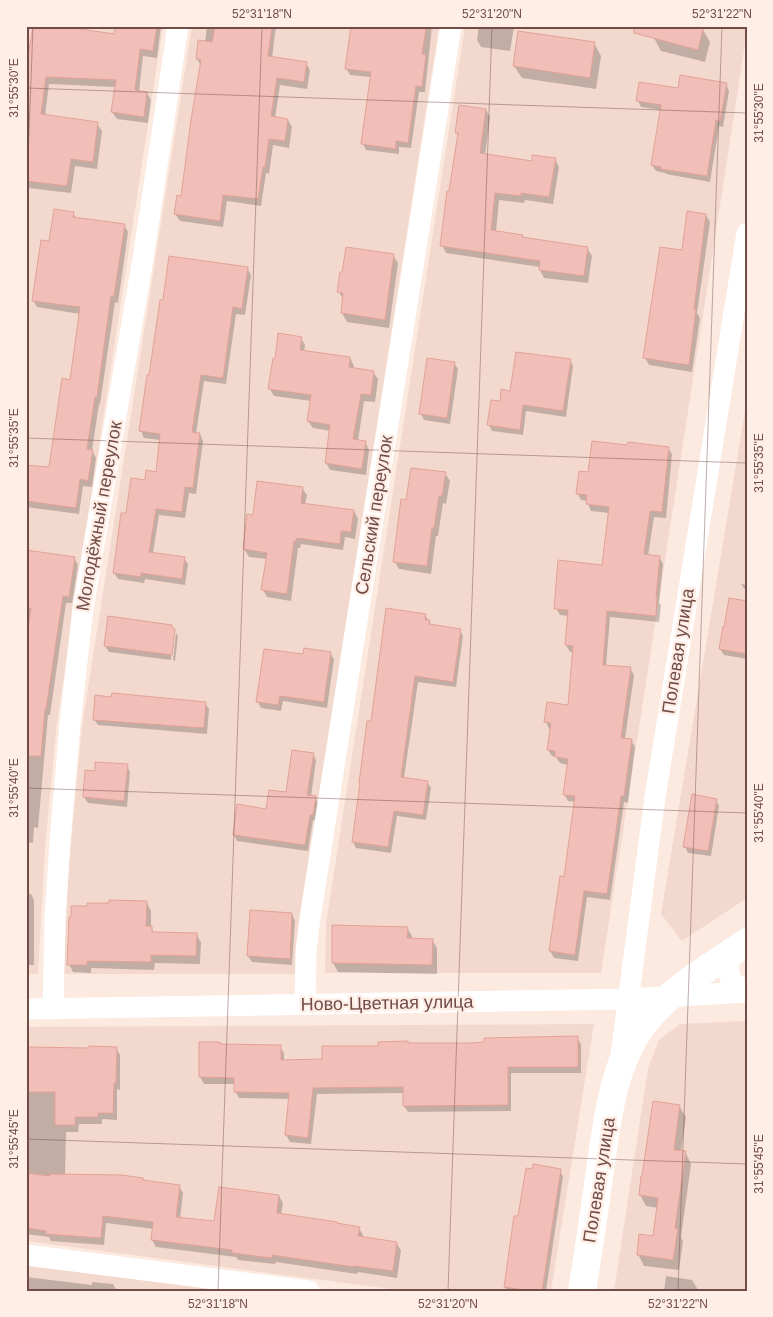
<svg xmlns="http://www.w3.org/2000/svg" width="773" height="1317" font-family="Helvetica,sans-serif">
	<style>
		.residential { fill: #f3d9cd }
		.shadow { fill: #0003 }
		.building { fill: #f1bfb7; stroke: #e4a197 }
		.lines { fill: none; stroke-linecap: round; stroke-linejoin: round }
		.minor { stroke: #fff; stroke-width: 21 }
		.secondary { stroke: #fff; stroke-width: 28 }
		.ticks { fill: none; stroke: #724c47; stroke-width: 1; stroke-opacity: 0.45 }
		.labels { text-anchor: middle; stroke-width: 5; stroke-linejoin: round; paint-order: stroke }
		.street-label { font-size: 18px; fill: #724c47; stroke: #ffeee5 }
		.neatline { fill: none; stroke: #724c47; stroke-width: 2 }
		.ticks-label { font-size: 12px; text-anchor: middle; fill: #724c47 }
	</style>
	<rect width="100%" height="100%" fill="#fce9df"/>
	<path class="residential" d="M26 26H163L57 722 45 848 38 974H26Z
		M192 26H439L310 854 296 974H64L68 874 82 726Z
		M465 26H747V31L601 973H325L326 924Z
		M747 399V898L682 941 661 914Z
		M747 1021V1291H614L648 1068 659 1040 680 1024Z
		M594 1024 551 1291H414L398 1290 26 1241V1027Z
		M26 1265 232 1291H26Z"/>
	<path class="shadow" d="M116 26H161L157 58 143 56 139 92 147 93 151 100 148 123 117 119 112 112 116 87 49 84 45 116 97 124 102 131 97 169 75 166 71 193 28 188 26 184V77L115 35Z
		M207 26H276L272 58 306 63 310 70 307 89 280 85 275 118 288 120 292 127 289 148 273 145 269 174 266 173 261 206 227 201 223 227 180 221 175 214 182 197 201 66 197 59 205 42Z
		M382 26H432L425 92H419L411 148 399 147V154L366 150 363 144 371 77 350 75 346 68Z
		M479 26H514L510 51 481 47 477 40Z
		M703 30 710 42 705 62 661 51 654 38Z
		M519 32 594 43 601 56 596 89 522 78 514 66Z
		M726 84 729 91 723 127 719 126 710 182 666 174 665 173 656 171 652 165 661 110 641 107 638 101 679 90Z
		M486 110 490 117 485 155 533 162 555 159 559 167 553 204 525 200 524 203 499 200 496 232 522 236 524 239 587 248 592 256 588 283 544 278 540 270V267L446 253 442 245 458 136 456 132Z
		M73 213 76 218 124 225 128 232 118 303 115 302 100 404H99L92 450 96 458 92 487 83 486 79 514 26 507V466L50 469 71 381 80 314 37 307 33 300 50 243Z
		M706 215 710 222 697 313 700 318 692 372 649 365 645 358 683 251Z
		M393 255 398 263 389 328 347 322 342 313 344 301 339 292Z
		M247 268 251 275 245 315 236 314 226 384 204 381 196 434H200L203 441 196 494 189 493 185 518 159 515 153 553 184 558 188 564 185 585 145 579 144 583 118 579 114 573 127 515 146 482 157 473 160 440 144 438 141 431Z
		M301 338 305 345 304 352 350 358 354 366 353 369 373 372 378 379 375 402 364 401 358 441 365 442 369 450 366 475 330 470 326 463 331 431 313 428 308 421 311 401 274 396 269 388 276 360Z
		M570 360 573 366 566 417 526 411 523 435 492 431 489 425 501 403 511 392Z
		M454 363 458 369 450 424 424 420 421 414Z
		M629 446 668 448 672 454 666 518 654 517 648 556 659 557 663 564 659 603 661 605 659 622 610 617 606 666 630 668 634 675 625 739 631 740 635 747 628 803 624 802 610 900 587 897 578 961 554 958 550 951 565 878 576 802 568 801 564 794 568 765 560 763 556 757 552 756 548 750 551 729H549L546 722 569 706 574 652H570L566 645 569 616 560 615 556 608 604 566 609 513 591 511 588 504V501L581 500 578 494 589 473Z
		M445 473 450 481 446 504 443 503 438 536H436L431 574 399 569 394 561 407 502Z
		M302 488 307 495 305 505 354 511 358 519 355 539 345 537 343 550 301 544 300 548H298L291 601 267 597 263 590 267 559 249 557 244 549 254 516Z
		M74 558 78 565 72 603H66L50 715H48L38 828 34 827 33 843 26 842V657L31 617 26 616V576Z
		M741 584 747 585V592Z
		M747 601V659L724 655 720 649Z
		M425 615 432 626 460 630 463 636 456 687 418 682 404 778 427 782 431 788 426 820 397 816 391 853 356 848 353 842 372 723Z
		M171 626 175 632 173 630 171 660 109 652 105 646Z
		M176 633 178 636 175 661 173 660Z
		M330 653 334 659 327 708 283 701 281 711 261 708 258 702 304 656Z
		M205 703 209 709 207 734 98 725 94 719Z
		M313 754 316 760 311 797 315 798 319 804 316 821 313 820 308 851 237 841 234 835 267 810 287 794Z
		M127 766 130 772 127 807 88 803 84 797 96 772Z
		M716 800 719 806 711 856 688 853 685 846Z
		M26 894H31L34 900V965H26Z
		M147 903 151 911V927L154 933 196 934 201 942 200 964 155 963 154 970 91 968V973L73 972 69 964Z
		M292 914 295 921 292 965 252 962 248 956Z
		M333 926 407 928 412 936V939L432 940 437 948V974L338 972 333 963Z
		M577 1038 581 1044V1073H511V1111L408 1112 404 1106V1093L317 1094 311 1144 290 1142 286 1135 290 1099 239 1098 235 1091 236 1084H204L200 1077 201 1043 221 1045 280 1047 284 1053V1061L323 1060 379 1047 408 1044H472Z
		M26 1048H116L120 1055V1090L117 1089V1120L102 1119V1124H79L78 1132H66L65 1175 144 1182 179 1186 183 1193 180 1219 215 1223 279 1196 283 1203 281 1215 359 1228 363 1235V1238L396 1243 401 1250 397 1278 358 1272 357 1274 276 1262 275 1264 238 1260 236 1257 156 1247 152 1240 154 1229 106 1223 104 1245 51 1241 49 1237 26 1234Z
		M679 1106 686 1117 681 1152H685L691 1164 681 1237 683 1241 679 1270 644 1266 638 1254 654 1237 658 1208 646 1206 640 1195Z
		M560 1170 563 1177 546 1291H507L505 1287 519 1218 533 1171Z
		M666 1276 692 1280 697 1288V1291H664Z
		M26 1277 92 1285V1282L113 1284 117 1291H26Z"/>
	<path class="building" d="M33 26H60L114 34 115 26H157L153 51 140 49 135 90 147 92 144 117 111 112 116 80 46 77 41 114 98 122 93 162 71 159 67 186 26 181V68Z
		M215 26H272L268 56 307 62 304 82 277 78 271 116 288 119 285 141 269 139 265 167H263L258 199 223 195 220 221 174 214 177 195 181 196 191 120 201 60 196 59 198 40 212 42Z
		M351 26H406L426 29 422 54 426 55 422 87 416 86 408 143 396 141V149L361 144 371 72 345 69Z
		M634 26H704L698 50 634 33Z
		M518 31 595 42 590 78 513 66Z
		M680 75 727 83 720 121 716 120 707 176 661 169V167L651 165 661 105 636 101 639 82 678 88Z
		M459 105 486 109 480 153 532 161V155L556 158 549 197 521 193V196L495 193 491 230 523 235 522 237 588 247 584 276 539 270 540 261 440 246 447 191H449L458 133H455Z
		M54 209 74 212 73 217 125 224 114 296H111L97 397H95L87 449 93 450 88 481 80 479 76 508 26 501V465L49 467 62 378 70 380 80 307 32 301 41 240 49 241Z
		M687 211 706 214 694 309H696L689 365 643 358 660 247 682 250Z
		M346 247 394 254 385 320 341 313 343 293 337 292 340 272H342Z
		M169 256 248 267 242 309 233 307 223 378 201 375 192 432 200 433 193 488 185 487 182 512 156 509 149 552 185 557 182 579 141 573V577L113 573 121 513H126L131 478 145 480 146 470 156 472 160 434 139 431 147 375H149L160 300H163Z
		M278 333 302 337 300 350 350 357 349 367 374 371 371 395 361 394 353 439 366 441 362 469 325 463 330 425 307 421 311 395 268 389 273 358 275 359Z
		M516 352 571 359 563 411 523 405 520 430 487 425 491 400 500 401 501 389 510 391Z
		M427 358 455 362 447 418 419 414Z
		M592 441 627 445 628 442 669 447 662 512 650 511 644 554 660 556 656 597H657L656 616 607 611 603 665 631 667 621 738 632 739 624 796H621L607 894 584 891 575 955 549 951 560 876 564 877 575 796 563 795 568 759 555 757V751L547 750 551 723 544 722 547 702 568 705 573 646 565 645 568 610 554 609 558 560 602 565 609 507 586 504 587 495 576 494 579 471 588 472Z
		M411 468 446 472 442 496H439L434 528H432L427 566 393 562 401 499 406 500Z
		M257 481 303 487 301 503 354 510 351 532 341 531 340 544 297 538 296 541H294L287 594 261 590 267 553 243 549 247 514 253 515Z
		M26 550 75 557 69 597 63 596 46 709H45L41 756H26V644L31 608H26Z
		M729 598 747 601V654L719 649 723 626 724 627Z
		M386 608 426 614 425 620H430L429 624 461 629 453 682 415 676 401 777 428 781 423 815 394 811 388 847 352 842 360 783H359L367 721H371Z
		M108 616 172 625V628L175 629 172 655 104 646Z
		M304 648 331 652 324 702 280 696 278 705 256 702 264 649 303 654Z
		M112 693 206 702 204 728 93 720 95 695 111 697Z
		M292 750 314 753 307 795 316 796 313 815H310L305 845 233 835 237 804 266 809 269 790 286 792Z
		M95 762 128 764 124 801 83 797 85 770 95 771Z
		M692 794 717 799 708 851 683 847Z
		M109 900 147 901 146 926H152V932L197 933 196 956 151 955V962L87 961V965H67L69 917H71V906H87V903H109Z
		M250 910 292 913 290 959 247 956Z
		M332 925 408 927 407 938 433 939 432 965 332 963Z
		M578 1036V1067H508V1105L403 1106V1087L313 1088 308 1138 285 1135 289 1093 234 1092V1078L199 1077V1042H220V1044L281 1045V1060L322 1059V1046H378V1042L408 1041V1043H472L484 1042V1038Z
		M89 1046 117 1047 116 1083H114L113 1113H98V1117H75V1125H55V1092H26V1047L89 1048Z
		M653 1101 680 1105 674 1150 686 1151 675 1228 678 1229 673 1260 637 1255 639 1234 653 1236 658 1198 639 1195 641 1176H642Z
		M533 1164 561 1169 542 1291H531L504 1287 514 1216H518L526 1168 532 1169Z
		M26 1173 50 1176V1174L122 1175 143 1178V1180L180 1185 176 1217 214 1221 219 1187 279 1195 277 1213 337 1222V1223L360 1227 358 1236 397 1242 393 1271 354 1266V1267L272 1255V1258L232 1253V1250L151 1240 153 1222 103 1216 101 1238 46 1234V1231L26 1228Z"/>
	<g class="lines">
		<path class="minor" d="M735 950C724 967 726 984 747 990
			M305 1004 306 951 310 918 451 26
			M26 1009 629 999 747 992
			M53 1009 55 919 60 842 70 724 83 608 143 259 178 26
			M621 1055 655 797 747 233
			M26 1255 309 1291"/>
		<path class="secondary" d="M582 1291C588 1253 594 1215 599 1177 607 1125 611 1065 645 1022 672 988 712 966 747 942"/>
	</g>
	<path class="ticks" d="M26 88 747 113M26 211 33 26M26 438 747 463M26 788 747 813M26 1139 747 1164M218 1291 262 26M448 1291 492 26M678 1291 722 26"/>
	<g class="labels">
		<g class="street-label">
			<text transform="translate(374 515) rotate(-81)" y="6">Сельский переулок</text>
			<text transform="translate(99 516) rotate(-80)" y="6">Молодёжный переулок</text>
			<text transform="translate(678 651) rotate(-81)" y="6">Полевая улица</text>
			<text transform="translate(387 1003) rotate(-1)" y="6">Ново-Цветная улица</text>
			<text transform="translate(599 1180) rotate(-81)" y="6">Полевая улица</text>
		</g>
	</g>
	<rect width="773" height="1317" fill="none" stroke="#ffeee5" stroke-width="55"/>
	<rect x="28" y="28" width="718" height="1262" class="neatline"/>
	<g class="ticks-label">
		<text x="262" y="18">52°31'18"N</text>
		<text x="492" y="18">52°31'20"N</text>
		<text x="722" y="18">52°31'22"N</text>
		<text transform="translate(14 88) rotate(-90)" y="4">31°55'30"E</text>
		<text transform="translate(759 113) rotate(-90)" y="4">31°55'30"E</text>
		<text transform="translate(14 438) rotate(-90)" y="4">31°55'35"E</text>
		<text transform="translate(759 463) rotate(-90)" y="4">31°55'35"E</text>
		<text transform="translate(14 788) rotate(-90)" y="4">31°55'40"E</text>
		<text transform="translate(759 813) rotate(-90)" y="4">31°55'40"E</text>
		<text transform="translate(14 1139) rotate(-90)" y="4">31°55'45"E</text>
		<text transform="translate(759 1164) rotate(-90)" y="4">31°55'45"E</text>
		<text x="218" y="1308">52°31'18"N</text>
		<text x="448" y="1308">52°31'20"N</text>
		<text x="678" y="1308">52°31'22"N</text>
	</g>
</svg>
